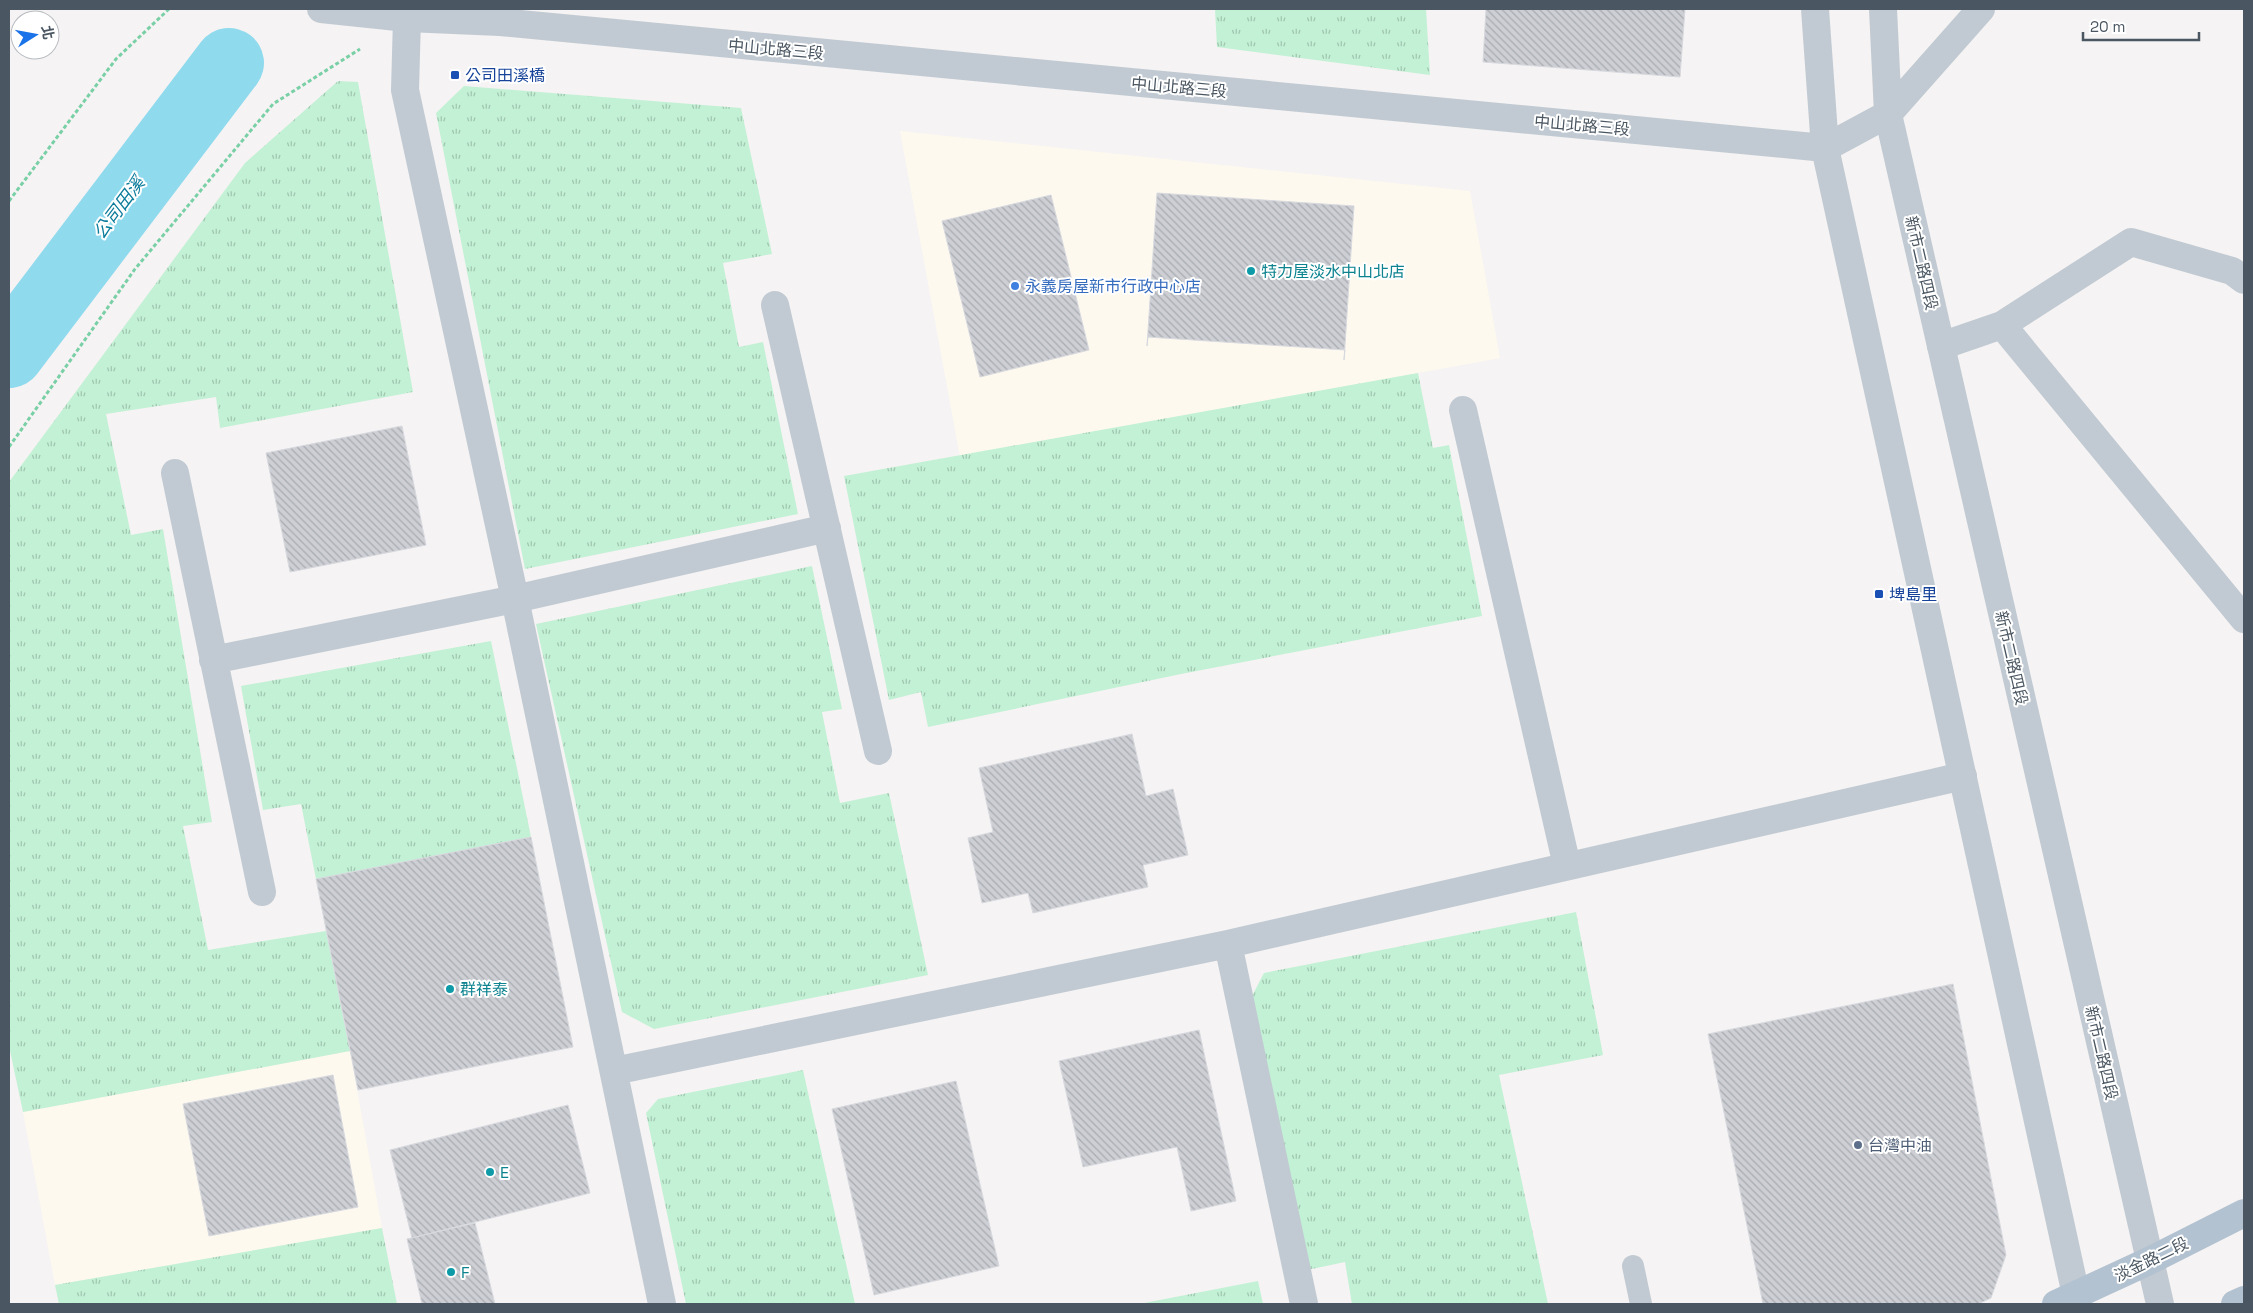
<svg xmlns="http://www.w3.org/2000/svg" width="2253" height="1313" font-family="'Space Grotesk','Noto Sans TC',sans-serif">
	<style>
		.commercial { fill: #fdf9ef }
		.grass { fill: url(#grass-tufts) }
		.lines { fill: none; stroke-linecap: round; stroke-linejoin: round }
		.river { stroke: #90daee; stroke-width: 70 }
		.building { fill: url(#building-back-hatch); stroke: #d7d9de }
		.path { stroke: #7ad0a6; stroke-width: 3; stroke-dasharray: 4 2.5; stroke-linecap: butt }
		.service { stroke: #c1cad2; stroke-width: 22 }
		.minor { stroke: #c1cad2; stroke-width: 28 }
		.tertiary { stroke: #c1cad2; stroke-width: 28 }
		.primary { stroke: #b3c2d1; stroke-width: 28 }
		.transit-dot { fill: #1a4fb4; stroke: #fff; stroke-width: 2 }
		.culture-dot { fill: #0f9aa8; stroke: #fff; stroke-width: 2 }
		.shop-dot { fill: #3f7fe0; stroke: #fff; stroke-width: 2 }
		.service-dot { fill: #5c6f8a; stroke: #fff; stroke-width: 2 }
		.labels { text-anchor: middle; stroke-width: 4; stroke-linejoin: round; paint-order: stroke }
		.street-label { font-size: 16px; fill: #4a5661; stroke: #fff }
		.transit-label { font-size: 16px; fill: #164399; stroke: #fff; text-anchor: start }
		.culture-label { font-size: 16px; fill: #0d838f; stroke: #fff; text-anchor: start }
		.shop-label { font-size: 16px; fill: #366cbe; stroke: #fff; text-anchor: start }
		.service-label { font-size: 16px; fill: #4e5e75; stroke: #fff; text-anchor: start }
		.water-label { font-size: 18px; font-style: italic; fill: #0c7c9b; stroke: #fff }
	</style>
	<defs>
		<pattern id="grass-tufts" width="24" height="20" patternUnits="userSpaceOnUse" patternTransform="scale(1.25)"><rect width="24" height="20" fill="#c3f1d5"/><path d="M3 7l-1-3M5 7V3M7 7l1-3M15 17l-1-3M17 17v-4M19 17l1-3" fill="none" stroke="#a0c6b0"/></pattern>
		<pattern id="building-back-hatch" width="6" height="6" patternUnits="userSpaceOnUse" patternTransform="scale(1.25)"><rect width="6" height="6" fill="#cdcfd5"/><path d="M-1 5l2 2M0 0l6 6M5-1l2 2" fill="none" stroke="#a8abb0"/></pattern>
	</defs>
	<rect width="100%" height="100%" fill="#f5f3f3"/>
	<path class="commercial" d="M900 131 1470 191 1500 358 960 457Z
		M350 1051 382 1228 55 1285 23 1112Z"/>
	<path class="grass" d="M1215 9H1426L1430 75 1217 47Z
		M338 81 358 82 413 392 220 428 216 397 106 414 131 535 163 529 212 822 183 826 208 950 326 931 350 1051 23 1112 9 1046V482L245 163Z
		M464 86 741 108 772 254 723 263 739 347 763 342 798 514 525 569 436 113Z
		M1418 373 1433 448 1449 445 1482 616 1181 674 928 727 921 692 889 700 844 476Z
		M812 566 842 709 822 712 840 803 889 793 928 975 654 1029 622 1012 536 624Z
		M491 641 531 837 316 879 301 804 263 810 241 686Z
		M1576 912 1603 1055 1499 1075 1548 1304H1352L1345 1262 1307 1270 1251 998 1264 973Z
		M803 1070 855 1304H686L646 1113 658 1099Z
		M382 1228 397 1304H59L55 1285Z
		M1258 1281 1263 1304H1139Z"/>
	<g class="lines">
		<path class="river" d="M9 353 229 63"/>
	</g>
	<path class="building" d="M1486 9H1685L1680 77 1483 62Z
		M1157 193 1354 206 1344 360 1345 350 1148 337 1147 346Z
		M1051 195 1089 350 980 377 942 221Z
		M402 426 426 545 290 572 266 453Z
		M1132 734 1146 796 1173 789 1188 855 1143 865 1148 887 1033 913 1028 893 982 903 968 838 993 832 979 768Z
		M531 837 573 1047 358 1090 316 879Z
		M1953 984 2006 1255 1991 1298 1978 1304H1763L1708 1034Z
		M1199 1030 1236 1201 1191 1211 1177 1147 1083 1167 1059 1061Z
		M333 1075 358 1207 209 1236 183 1104Z
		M956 1081 999 1266 874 1295 832 1109Z
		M568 1105 590 1193 412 1238 390 1150Z
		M475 1223 495 1304H422L407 1239Z"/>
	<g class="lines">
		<path class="path" d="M9 201 116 59 169 9
			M9 447 135 269 273 104 360 49"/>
		<path class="service" d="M1633 1266 1641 1304"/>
		<path class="minor" d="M407 18 405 90 515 599 662 1304
			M2244 280 2232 271 2131 242 2002 325 2244 619
			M775 305 878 751
			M1941 346 2002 325
			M1463 410 1567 866
			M175 473 262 892
			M213 660 515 599 827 528
			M1228 944 1304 1304
			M614 1071 1228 944 1963 776"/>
		<path class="tertiary" d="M321 9 407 18 500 22 1825 148 1888 114 1981 9
			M1815 9 1825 148 2078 1304
			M1883 9 1888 114 2160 1304"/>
		<path class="primary" d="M2056 1304 2149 1261 2244 1213
			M2235 1304 2244 1300"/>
	</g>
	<g class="transit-dot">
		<rect x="450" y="70" width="10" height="10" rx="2.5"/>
		<rect x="1874" y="589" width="10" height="10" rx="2.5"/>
	</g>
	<g class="culture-dot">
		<circle cx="1251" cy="271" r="5"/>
		<circle cx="450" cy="989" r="5"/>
		<circle cx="490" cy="1172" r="5"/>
		<circle cx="451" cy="1272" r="5"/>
	</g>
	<circle class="shop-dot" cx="1015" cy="286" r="5"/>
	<circle class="service-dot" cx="1858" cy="1145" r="5"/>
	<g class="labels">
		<g class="street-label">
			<text transform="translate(776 49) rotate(5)" y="6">中山北路三段</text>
			<text transform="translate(1179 87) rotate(5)" y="6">中山北路三段</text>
			<text transform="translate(1582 125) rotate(5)" y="6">中山北路三段</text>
			<text transform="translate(1922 263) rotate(77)" y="6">新市二路四段</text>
			<text transform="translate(2012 658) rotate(77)" y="6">新市二路四段</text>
			<text transform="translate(2102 1053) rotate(77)" y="6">新市二路四段</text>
			<text transform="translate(2151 1259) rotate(-26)" y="6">淡金路二段</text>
		</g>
		<g class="transit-label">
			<text x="465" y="81">公司田溪橋</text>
			<text x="1889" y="600">埤島里</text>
		</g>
		<g class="culture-label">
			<text x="1261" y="277">特力屋淡水中山北店</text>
			<text x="460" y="995">群祥泰</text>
			<text x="500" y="1178">E</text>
			<text x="461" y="1278">F</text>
		</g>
		<g class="shop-label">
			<text x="1025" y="292">永義房屋新市行政中心店</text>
		</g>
		<g class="service-label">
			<text x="1868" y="1151">台灣中油</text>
		</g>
		<g class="water-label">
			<text transform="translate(119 208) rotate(-53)" y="6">公司田溪</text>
		</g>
	</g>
	<rect width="2253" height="1313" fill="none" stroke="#4a5661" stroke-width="20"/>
	<g transform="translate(35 35) rotate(79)"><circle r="24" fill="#ffffff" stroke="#b7bbc0"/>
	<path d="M0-4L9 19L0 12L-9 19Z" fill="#1a73e8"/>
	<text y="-8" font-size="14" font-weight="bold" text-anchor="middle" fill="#4a5661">北</text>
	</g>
	<path d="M2083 32v8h116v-8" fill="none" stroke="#4a5661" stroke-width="2.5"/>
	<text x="2090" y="32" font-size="15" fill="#4a5661" stroke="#ffffff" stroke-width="4" paint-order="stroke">20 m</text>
</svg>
